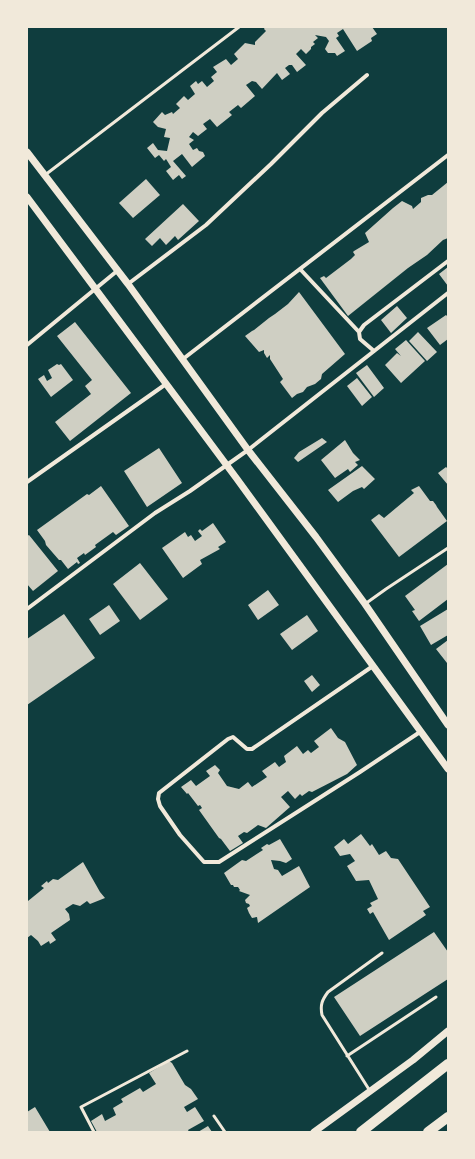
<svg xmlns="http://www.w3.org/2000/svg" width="475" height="1159" font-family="'Sofia Sans Condensed',sans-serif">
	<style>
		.building { fill: #cfcfc3 }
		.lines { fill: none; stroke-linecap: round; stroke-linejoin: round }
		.service { stroke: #f1e9da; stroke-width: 3 }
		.minor { stroke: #f1e9da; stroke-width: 4 }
		.tertiary { stroke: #f1e9da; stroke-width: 7 }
		.primary { stroke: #f1e9da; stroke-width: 10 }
	</style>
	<rect width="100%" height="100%" fill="#0f3d3e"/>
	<path class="building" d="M265 27H372L377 34 371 38 372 41 357 51 343 29 337 33 339 36 336 38 345 51 337 56 335 53H328L325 49 329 41 326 37 315 35 318 38 313 42 315 44 311 47V49L306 54 301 49 296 54 306 65 297 72 292 65H289L285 68 290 74 282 80 277 73 262 89 256 82 252 81 246 85 255 96 241 108 238 105 229 112 232 115 217 127 210 119 203 124 207 129 198 136 193 132 189 137 194 140 189 144 193 150 197 148 199 151 203 152 205 156 192 167 182 154 173 161 186 176 182 179 179 175 173 180 166 171 171 167 166 159 164 161 159 155 155 158 147 148 153 143 158 150 167 151 170 138 164 137 166 129 158 127 153 122 162 112 165 115 172 112 173 114 180 108 176 104 184 96 188 100 195 94 190 86 196 81 198 84 202 81 207 87 214 81 211 77 217 72 213 67 226 59 231 65 238 59 234 54 245 43 255 45V42L266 31 264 29Z
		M146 179 160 195 133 218 119 203Z
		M448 182V238L443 240 427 255 408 268 348 316 320 278 324 276 326 278 351 259 355 255 353 252 354 251 369 242 365 233 393 208 402 201 412 206 413 209 421 202V198L428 195H432Z
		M183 204 199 221 178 240 175 236 166 245 160 238 152 246 145 239Z
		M448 267V286L439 274Z
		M299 292 345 354 322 374 321 379 315 384 307 387 303 392 297 394 292 398 280 382 283 379 270 359V355L267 358 264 353V350L259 352 245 336 252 331 254 330 269 318 275 314 288 304Z
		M397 306 407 318 391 333 381 320Z
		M446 315 448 317V339L440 345 427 328Z
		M75 322 131 393 70 441 55 422 91 394 85 386 92 380 57 336Z
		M418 332 437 352 427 361 409 341Z
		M406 340 425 361 401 383 385 365 397 353 401 356 395 349Z
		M57 364 59 365 61 364 73 380 51 397 38 379 44 375 47 381 52 378 48 370Z
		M367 365 384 388 374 397 356 373Z
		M357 378 372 397 362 406 347 386Z
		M322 438 327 442 298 462 294 458 299 452Z
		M345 440 353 453 360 460 355 462 358 465 350 472 348 469 335 478 321 460Z
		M159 448 182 483 147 507 124 471Z
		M362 466 375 479 364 489 362 487 353 491 338 502 328 490Z
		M446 467 448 469V485L438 473Z
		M101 486 129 526 116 535 113 532 95 545 96 547 85 555 84 553 77 558 80 563 78 564 77 562 68 569 61 560H59L46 545 45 541 37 530 87 494 89 495Z
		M419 486 430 501H433L436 505 437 507 447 521 399 557 371 520 379 514 384 518 414 493 411 490Z
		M213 523 226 542 218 547 220 549 200 560 202 564 183 578 162 548 185 532 188 537 191 535 195 541 202 536 198 531 200 529 202 531Z
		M29 535 58 571 33 591 27 584V536Z
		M140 563 168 599 140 620 113 584Z
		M448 564V599L419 621 412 611 415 610 405 596Z
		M268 590 279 605 258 620 248 605Z
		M109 605 120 621 100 635 89 619Z
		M448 609V635L431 645 420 626Z
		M64 614 95 658 27 705V639Z
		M307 615 318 631 292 650 280 634Z
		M448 640V662L447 663 436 649Z
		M312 675 320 685 312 692 304 681Z
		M331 728 338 738 345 742 357 765 347 774 312 792 309 791 302 796 300 794 295 799 288 791 281 797 290 807 266 828 258 825 247 833 244 832 238 836 243 843 230 851 221 839 219 838 199 810 202 808 200 805 198 806 188 793 187 794 181 787 191 780 196 786 210 776 206 771 215 765 220 770 218 773 227 786 239 789 248 782 252 787 267 777 262 771 275 762 279 767 286 762 284 756 297 746 303 754 308 750 311 753 319 747 314 741Z
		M361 834 370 846 372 844 379 855 386 851 391 858 398 859 430 907 423 911 426 915 389 940 373 912 370 914 367 909 372 906 370 903 378 899 369 880 356 881 347 866 355 861 350 854 340 856 334 847 344 839 348 844Z
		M280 839 292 859 286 863 280 861 271 860 274 869 278 870 282 876 299 866 310 887 258 923 257 917 252 918 249 913 247 908 250 906 249 904 246 903 245 900 250 895 239 891 240 890 238 887H234L233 885H231L224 873 242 860 246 861 263 850 261 848 267 844 269 845Z
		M83 862 100 892 105 898 90 904 87 901 80 906 73 904 65 909 69 914 70 920 51 933 56 940 50 944 49 941 41 946 38 941 31 935 27 938V899L28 901 44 888 41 886 47 881 48 883 53 879 58 880Z
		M434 932 448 952V979L360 1036 334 997Z
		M169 1061 172 1063 185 1085 191 1089 198 1099 184 1107 187 1112 195 1107 204 1121 188 1130 189 1132H97L91 1121 102 1114 105 1121 116 1115 113 1108 123 1102 121 1099 140 1088 143 1092 156 1084 149 1073Z
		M35 1107 50 1132H27V1112Z
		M208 1126 212 1132H198Z"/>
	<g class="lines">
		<path class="service" d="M45 175 239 27
			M365 604 386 589 448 548
			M347 1056 436 997
			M370 1091 322 1015C320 1005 322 1000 328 992L382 953
			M214 1116 225 1132
			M94 1132 81 1107 187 1051"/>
		<path class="minor" d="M300 269 359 332
			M128 284 206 225 271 164 322 113 367 75
			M27 345 117 271
			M374 351 360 339 359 332 364 325 448 261
			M183 359 448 155
			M27 482 166 384
			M27 609 155 513 190 491 248 450 448 293
			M373 666 252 749H247L233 737 228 739 159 793 158 799 160 806 180 835 204 862H219L360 772 420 732"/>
		<path class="tertiary" d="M27 152 128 284 248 450 316 537 365 604 448 725
			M27 197 237 479 448 769
			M314 1132 413 1060 448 1031"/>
		<path class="primary" d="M361 1132 448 1064
			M428 1132 448 1117"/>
	</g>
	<rect width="475" height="1159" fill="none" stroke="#f1e9da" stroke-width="56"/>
</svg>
